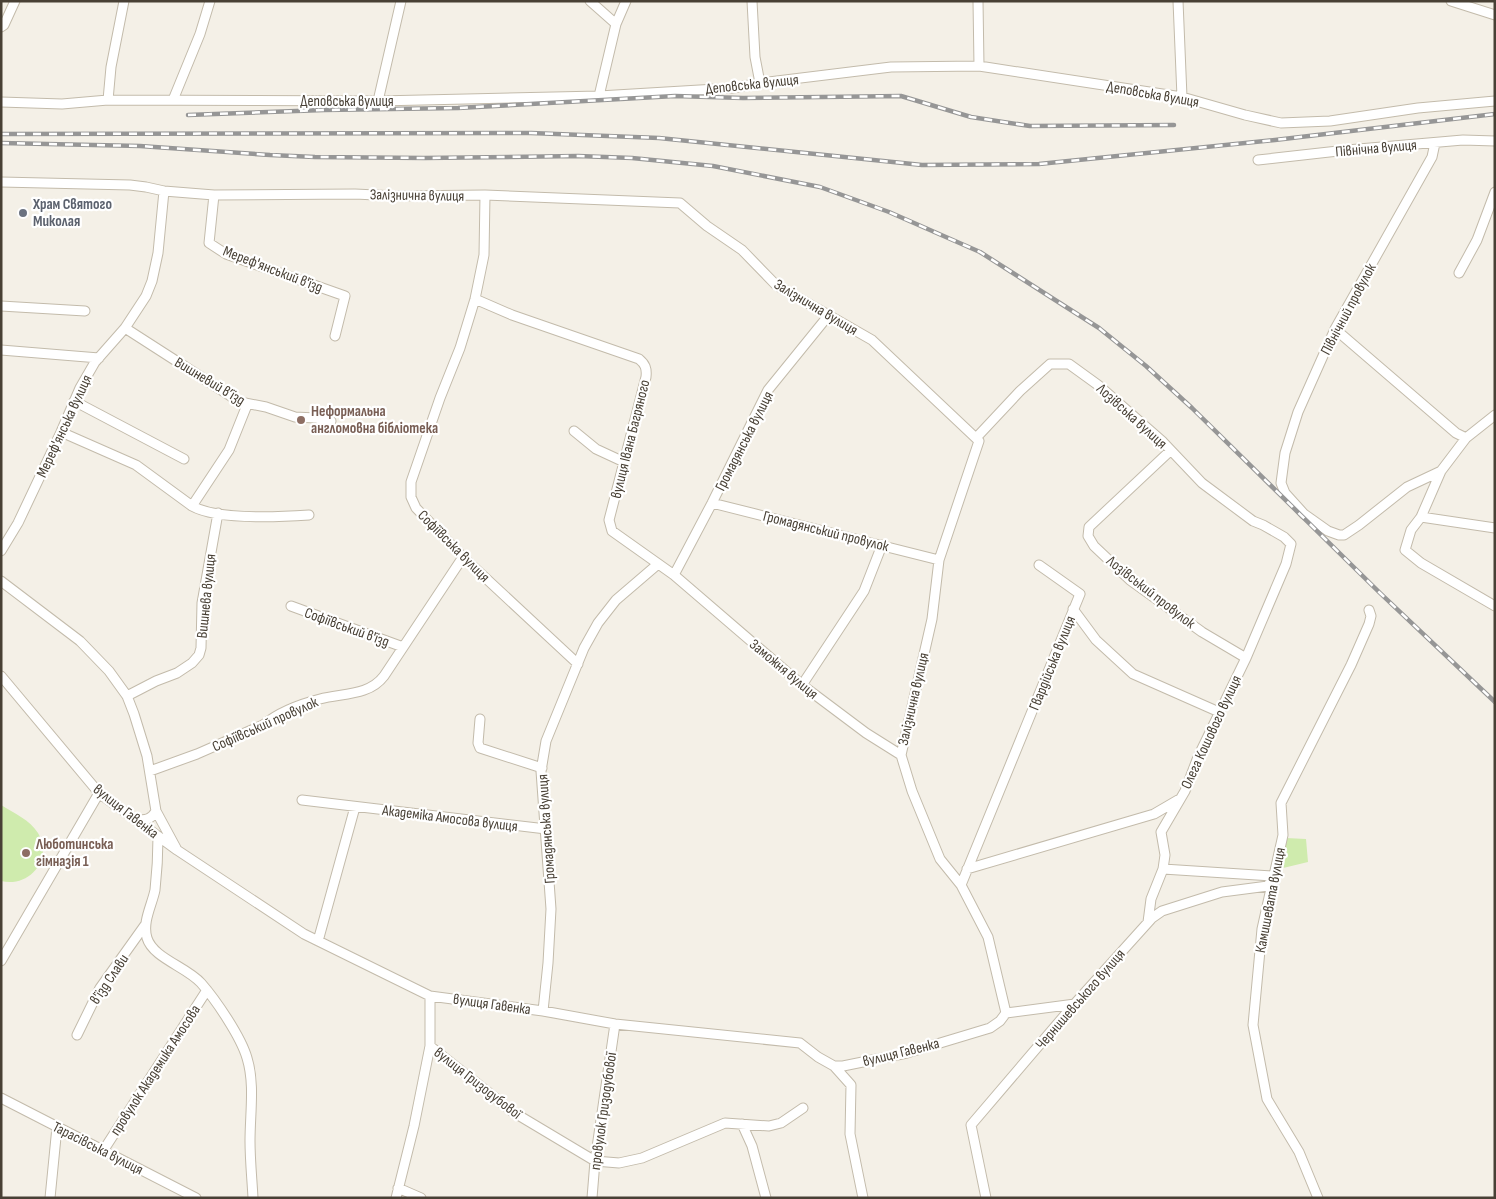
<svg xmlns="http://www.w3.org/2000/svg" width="1496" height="1199" font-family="'Sofia Sans Condensed',sans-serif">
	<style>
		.green { fill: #cfebad }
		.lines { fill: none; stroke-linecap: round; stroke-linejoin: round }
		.street-casing { stroke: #c3bbab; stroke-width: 11 }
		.street { stroke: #fff; stroke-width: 9 }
		.rail-casing { stroke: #969696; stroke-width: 4.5 }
		.rail { stroke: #fff; stroke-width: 2.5; stroke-dasharray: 8; stroke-linecap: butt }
		.worship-dot { fill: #6b7280; stroke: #fff; stroke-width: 2 }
		.education-dot { fill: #8d6e63; stroke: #fff; stroke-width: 2 }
		.labels { text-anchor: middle; stroke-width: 4.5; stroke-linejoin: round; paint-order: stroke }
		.street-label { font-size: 15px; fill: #484035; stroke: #fff }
		.worship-label { font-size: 15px; font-weight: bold; fill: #5b616d; stroke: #fff; text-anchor: start }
		.education-label { font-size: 15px; font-weight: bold; fill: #785e54; stroke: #fff; text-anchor: start }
	</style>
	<rect width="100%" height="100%" fill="#f4f0e7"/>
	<path class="green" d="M1 805C14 813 30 820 38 833 54 859 29 888 1 881Z
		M1286 838 1306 839 1308 862 1279 869Z"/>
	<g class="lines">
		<defs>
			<path id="street" d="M590 1 616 24
				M752 1 755 57 760 83
				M978 1 979 66
				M1178 1 1182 97
				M1451 1 1495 15
				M1 27 4 25 15 1
				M599 96 616 24 626 1
				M108 100 111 67 124 1
				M173 100 200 34 210 1
				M378 101 401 1
				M1 102 62 104 108 100 378 101 599 96 733 88 760 83 891 67 979 66 1182 97 1245 115 1281 123 1330 121 1418 108 1495 101
				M1435 143 1432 157 1335 329 1298 412 1285 453 1281 483 1285 493 1304 514 1328 531 1339 535H1344L1359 525 1407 487 1441 471
				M1258 160 1347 150 1463 140 1495 141
				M1 182 130 185 146 187 164 191 214 195 355 194 396 196 485 195 680 203 707 226 742 250 776 285 872 340 979 441 939 560 932 619 901 755
				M214 195 209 243 226 254 345 296 335 336
				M485 195 484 255 475 299 460 348 440 398 411 482V497L416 508 463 557 578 664
				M1459 273 1477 240 1495 192
				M475 299 512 315 639 359C645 364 647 368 646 377L609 520 612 531 674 575 802 685 866 733 901 755
				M1 306 85 311
				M125 328 240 402 266 407 295 417 316 418 331 421
				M1335 329 1456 433 1466 438
				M1 350 99 358
				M74 401 184 459
				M1495 415 1466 438 1441 471 1421 517 1411 530 1405 550 1421 563 1495 606
				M574 431 596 449 624 462
				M61 432 136 465 192 506C217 520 280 517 309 515
				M976 438 1020 391 1050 364H1069L1098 385 1163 442 1202 483 1253 521 1263 525 1284 537 1291 544 1286 564 1246 658 1198 757 1185 791 1161 832 1165 855 1163 869 1151 899 1148 922
				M1170 451 1089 527 1088 536 1094 546 1130 580 1202 632 1246 658
				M712 503 939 560
				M192 506 229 450 247 405
				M1421 517 1495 528
				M1 551 18 523 61 432 80 388 95 362 125 328 146 296 152 281 158 253 164 191
				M674 575 712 503 768 390 828 316
				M1 581 80 641 109 671 127 696 134 714 147 756 156 811 176 848
				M291 606 403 647
				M1073 609 1096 640 1133 674 1219 712
				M1 676 99 793 177 850 304 934 430 996 543 1011 615 1024 800 1043 818 1057 834 1066H843L907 1053 990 1028 1000 1021 1006 1013 1075 1004
				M802 685 864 591 882 545
				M127 696 156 681 177 673 192 663 199 655 201 648 202 603 218 513
				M480 719 478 743 480 748 542 768
				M901 755 912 791 940 859 961 885 988 937 1006 1013
				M150 771 197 754 263 725C278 713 300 704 320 699 342 693 369 696 384 676L463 557
				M302 800 546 829
				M136 820C145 820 151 820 156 811
				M158 837C158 854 157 872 155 890 152 905 142 922 147 938 153 958 187 967 201 983 216 1000 241 1037 247 1058 255 1084 250 1113 250 1141 250 1160 252 1179 253 1198
				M967 869 1154 814 1178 800
				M961 885 1080 594 1039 565
				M318 941 355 807
				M1 961 99 793
				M543 1011 548 963 551 909 541 771 546 741 584 648 598 623 616 600 658 564
				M77 1035 100 988 145 925
				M430 1046 513 1112 595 1161 619 1163 642 1158 725 1123 769 1126 781 1123 803 1108
				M834 1066 851 1085 850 1134 863 1198
				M1 1098 196 1198
				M742 1124 752 1146 766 1198
				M103 1151 207 990
				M398 1188 421 1198
				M50 1198 57 1127
				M396 1198 414 1126 430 1046V996
				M592 1198 595 1161 615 1024
				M986 1198 971 1125 1070 1009 1152 918 1162 911 1222 892 1268 886 1273 876 1163 869
				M1318 1198 1299 1152 1267 1099 1253 1025 1262 929 1283 835 1281 803 1351 665 1369 624 1371 616 1369 610"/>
		</defs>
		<use href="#street" class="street-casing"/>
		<use href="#street" class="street"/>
		<defs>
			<path id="rail" d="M188 115 324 110 458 108 675 96 743 98 901 96 971 117 1030 126 1174 125
				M1 134 531 133 659 138 922 165 1039 164 1275 140 1495 114
				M1 143 140 146 270 155 315 157 424 158 578 156 632 158 713 166 820 187 889 212 980 252 1099 328 1146 366 1192 408 1380 593 1495 702"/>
		</defs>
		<use href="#rail" class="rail-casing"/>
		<use href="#rail" class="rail"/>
	</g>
	<circle class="worship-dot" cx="23" cy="213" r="5"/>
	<g class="education-dot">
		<circle cx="301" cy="420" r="5"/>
		<circle cx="26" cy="853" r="5"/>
	</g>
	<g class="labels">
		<g class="street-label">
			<text transform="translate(752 84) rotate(-6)" y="5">Деповська вулиця</text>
			<text transform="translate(1153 94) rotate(10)" y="5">Деповська вулиця</text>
			<text x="347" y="106">Деповська вулиця</text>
			<text transform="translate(1376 148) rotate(-5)" y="5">Північна вулиця</text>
			<text transform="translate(417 195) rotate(1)" y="5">Залізнична вулиця</text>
			<text transform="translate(273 269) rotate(21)" y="5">Мереф'янський в'їзд</text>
			<text transform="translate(816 307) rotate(31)" y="5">Залізнична вулиця</text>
			<text transform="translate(1348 309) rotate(-62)" y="5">Північний провулок</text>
			<text transform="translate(210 381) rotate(31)" y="5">Вишневий в’їзд</text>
			<text transform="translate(1132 416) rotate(42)" y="5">Лозівська вулиця</text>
			<text transform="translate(64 426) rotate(-65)" y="5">Мереф'янська вулиця</text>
			<text transform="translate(630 439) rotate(-76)" y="5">вулиця Івана Багряного</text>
			<text transform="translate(744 441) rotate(-63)" y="5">Громадянська вулиця</text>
			<text transform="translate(826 531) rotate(14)" y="5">Громадянський провулок</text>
			<text transform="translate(454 546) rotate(45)" y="5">Софіївська вулиця</text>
			<text transform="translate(1151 592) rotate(38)" y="5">Лозівський провулок</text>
			<text transform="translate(206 596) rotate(-84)" y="5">Вишнева вулиця</text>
			<text transform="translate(347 627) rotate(20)" y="5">Софіївський в'їзд</text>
			<text transform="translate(1052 663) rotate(-68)" y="5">Гвардійська вулиця</text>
			<text transform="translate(784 669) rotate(40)" y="5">Заможня вулиця</text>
			<text transform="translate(913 699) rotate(-77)" y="5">Залізнична вулиця</text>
			<text transform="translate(265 724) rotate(-24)" y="5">Софіївський провулок</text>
			<text transform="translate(1211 732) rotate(-65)" y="5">Олега Кошового вулиця</text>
			<text transform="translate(126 811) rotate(38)" y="5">вулиця Гавенка</text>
			<text transform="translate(450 818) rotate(7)" y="5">Академіка Амосова вулиця</text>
			<text transform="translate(546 829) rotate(-94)" y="5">Громадянська вулиця</text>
			<text transform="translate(1270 900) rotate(-79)" y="5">Камишевата вулиця</text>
			<text transform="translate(109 979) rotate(-56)" y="5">в'їзд Слави</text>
			<text transform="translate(1080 999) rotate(-49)" y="5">Чернишевського вулиця</text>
			<text transform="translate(492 1004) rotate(8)" y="5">вулиця Гавенка</text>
			<text transform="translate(901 1052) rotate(-14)" y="5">вулиця Гавенка</text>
			<text transform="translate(155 1070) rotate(-57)" y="5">провулок Академика Амосова</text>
			<text transform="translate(478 1083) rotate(38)" y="5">вулиця Гризодубової</text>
			<text transform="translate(603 1111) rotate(-82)" y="5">провулок Гризодубової</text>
			<text transform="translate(98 1148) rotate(27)" y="5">Тарасівська вулиця</text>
		</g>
		<g class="worship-label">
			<text x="33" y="209">Храм Святого<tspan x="33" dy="17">Миколая</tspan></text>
		</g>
		<g class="education-label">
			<text x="311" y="416">Неформальна<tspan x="311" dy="17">англомовна бібліотека</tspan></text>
			<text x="36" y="849">Люботинська<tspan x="36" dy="17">гiмназiя 1</tspan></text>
		</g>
	</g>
	<rect width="1496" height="1199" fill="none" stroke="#484035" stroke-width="5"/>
</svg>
